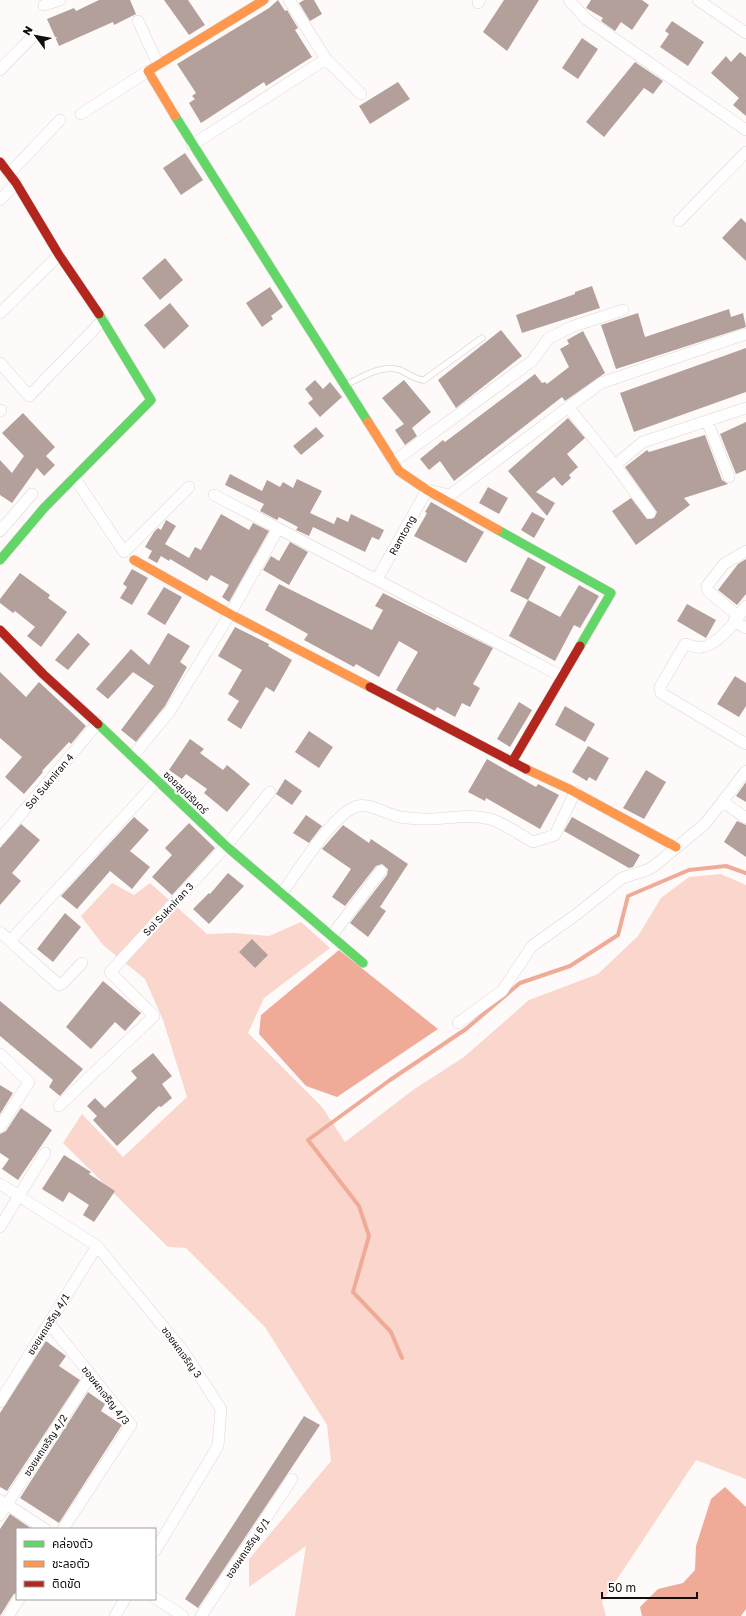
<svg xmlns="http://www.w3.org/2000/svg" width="746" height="1616" font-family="'Golos Text','Noto Sans Thai',sans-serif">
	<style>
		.green { fill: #fbd6cc }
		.water { fill: #f0ab98 }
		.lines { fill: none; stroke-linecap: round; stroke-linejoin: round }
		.stream { stroke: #f0ab98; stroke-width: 4 }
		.building { fill: #b3a09b }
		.lane-casing { stroke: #dcd7d5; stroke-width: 7 }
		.street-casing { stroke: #dcd7d5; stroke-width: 12 }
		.fast-casing { stroke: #dcd7d5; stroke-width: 10 }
		.slow-casing { stroke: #dcd7d5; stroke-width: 10 }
		.jam-casing { stroke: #dcd7d5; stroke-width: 10 }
		.lane { stroke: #fffefe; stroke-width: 5.5 }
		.street { stroke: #fffefe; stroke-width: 11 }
		.fast { stroke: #63d668; stroke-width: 9 }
		.slow { stroke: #ff974d; stroke-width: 9 }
		.jam { stroke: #b3261e; stroke-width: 9 }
		.labels { text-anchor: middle; stroke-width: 4; stroke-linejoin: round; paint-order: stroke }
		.street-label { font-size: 10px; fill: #130d0b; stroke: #fff }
	</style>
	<rect width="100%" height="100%" fill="#fdfaf9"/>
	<path class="green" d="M721 874 746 885V1479L696 1460 602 1602 606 1616H295L306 1546 249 1587V1559L331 1461 327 1425 265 1327 186 1248 168 1247 63 1143 82 1114 123 1157 187 1097 163 1020 145 979 103 945 81 916 112 883 134 895 150 883 207 934 234 933 269 936 301 922 330 948 264 998 248 1033 322 1107 345 1142 413 1090 464 1057 529 1000 598 974 638 936 661 898 689 877Z"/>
	<path class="water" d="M339 950 438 1029 337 1097 306 1086 259 1034 261 1015Z
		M725 1487 746 1507V1609L741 1616H642L640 1607 658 1589 683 1583 695 1570 696 1546 711 1499Z"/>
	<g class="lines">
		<path class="stream" d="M402 1358 391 1332 353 1292 369 1236 359 1206 308 1140 390 1080 466 1029 520 983 570 966 618 935 628 896 689 870 726 866 746 873"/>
	</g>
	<path class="building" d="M99 0H130L136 14 114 25 113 22 59 46 47 19 74 8 76 11Z
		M164 0H188L205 25 189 35Z
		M278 0 285 11 287 10 298 28 295 30 312 57 266 86 264 82 201 123 189 103 195 99 192 96 196 93 177 64 269 8Z
		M304 0H314L322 14 310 21 299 3Z
		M504 0H539L507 51 483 32Z
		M591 0H642L649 5 632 30 621 22 615 31 601 21 603 18 586 8Z
		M672 21 704 42 688 66 660 47 669 34 665 31Z
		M582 38 598 49 578 79 562 68Z
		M740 52 746 57V116L733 105 739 98 711 73 726 56 731 62Z
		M635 62 663 81 653 94 644 88 604 137 586 122Z
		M398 82 410 99 370 124 359 106Z
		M185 153 203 180 181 195 163 168Z
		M741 218 746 223V261L722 238Z
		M165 258 183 280 160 300 142 278Z
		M592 286 600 308 522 333 516 315 575 294V292Z
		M270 287 283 307 271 316 273 319 262 327 246 303Z
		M170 303 189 326 164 349 144 325Z
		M729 309 731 317 743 313 746 327 616 369 601 325 638 313 645 337Z
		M501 330 522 356 456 408 438 380Z
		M583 331 605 373 565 401 562 397 454 481 440 461 429 470 420 459 443 440 445 442 535 374 542 383 545 382 547 384 569 367 560 349 569 344 567 340Z
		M746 348V392L634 432 620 393Z
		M315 380 323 389 330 382 342 397 320 417 308 403 313 399 305 389Z
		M404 380 431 412 412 428 417 436 405 445 395 430 404 424 382 398Z
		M23 413 55 447 46 456 55 465 44 476 37 468 12 503 0 495V460L12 473 24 456 2 433Z
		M568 418 585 438 567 454 578 467 569 475 571 478 562 486 554 477 536 492 555 503 547 516 508 471Z
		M746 422V470L736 474 720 434Z
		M316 427 324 436 301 455 293 446Z
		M705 435 722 480 728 484 684 498 690 505 636 545 612 511 631 498 647 519 654 518 657 512 625 467 647 450 649 452Z
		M230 474 262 491 267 480 280 487 283 482 293 488 297 479 322 491 310 513 334 524 337 517 348 522 351 514 384 530 379 540 372 537 365 552 313 527 309 536 296 530 298 527 279 517 277 520 260 511 264 504 225 485Z
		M488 487 508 498 499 514 479 503Z
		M431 502 484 532 466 563 414 536 427 513 425 512Z
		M532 512 545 519 534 538 521 530Z
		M221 514 249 530 253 523 269 531 229 602 222 597 229 585 211 575 207 581 170 559 169 561 161 556 157 563 148 558 152 551 145 547 154 532 158 528 161 530 166 520 176 526 165 544 189 558 195 547 201 550Z
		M290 542 308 552 289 585 263 570 271 556 279 561Z
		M528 557 546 567 528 600 510 591Z
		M746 559V594L737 605 718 590 738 564Z
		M132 569 148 578 132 605 120 598 127 587 123 584Z
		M20 573 50 595 48 598 67 612 41 647 27 636 35 627 15 611 13 613 0 603V599Z
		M279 584 372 630 383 610 375 606 383 593 493 648 473 684 480 688 470 707 462 703 455 717 437 707 435 711 396 690 418 652 399 641 379 677 356 664 354 667 304 640 308 634 265 610Z
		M579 585 599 596 580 628 574 625 555 661 509 636 528 600 560 617Z
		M164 587 182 597 165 625 147 614Z
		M687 604 716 620 706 638 677 621Z
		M235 627 269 644 268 646 292 660 274 692 266 687 241 729 227 720 239 701 228 694 242 670 218 656Z
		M78 633 90 644 68 670 55 660Z
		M168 633 190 646 180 662 187 667 165 706 136 742 121 730 154 686 133 672 108 699 96 689 131 649 149 665Z
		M0 672 26 697 39 682 86 726 71 744 69 742 42 771 43 772 24 794 5 777 22 757 0 738Z
		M735 676 746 683V706L739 717 717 704Z
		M519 702 532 710 510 747 497 739Z
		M565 706 595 724 585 742 555 725Z
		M309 731 333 747 319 768 295 752Z
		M190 739 204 749 200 753 223 770 227 765 250 784 227 812 204 793 207 789 186 774 182 779 169 770Z
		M588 746 609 758 596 781 589 777 587 781 572 772Z
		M487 759 536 787 538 784 559 795 540 829 486 798 485 801 468 792Z
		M646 770 666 782 644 819 623 808Z
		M285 779 302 791 292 805 276 794Z
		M746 782V802L736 796Z
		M306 815 322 826 309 843 293 833Z
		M134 817 149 830 130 851 150 867 132 889 110 871 77 909 61 896Z
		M572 817 640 855 633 867 629 868 564 831Z
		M737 821 746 825V857L724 842Z
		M189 823 215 848 172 895 152 877 172 855 165 848Z
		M21 824 40 840 12 873 21 881 0 905V848Z
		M343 825 369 843 371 839 408 864 380 907 386 911 368 937 350 923 387 875 388 869 382 864 376 866 345 906 332 897 351 869 322 849Z
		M228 873 244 886 209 924 193 909 209 893 210 894Z
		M65 913 81 927 53 962 37 949Z
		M252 939 268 955 255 968 239 952Z
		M103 981 141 1013 125 1031 115 1022 91 1049 66 1027Z
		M0 1001 83 1069 60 1096 49 1087 53 1080 0 1036Z
		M153 1053 172 1076 162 1084 172 1098 161 1107 159 1106 117 1146 93 1120 97 1116 87 1106 95 1098 105 1108 137 1078 131 1071Z
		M0 1085 13 1093 0 1114Z
		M21 1108 52 1130 18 1180 2 1169 9 1159 0 1153V1134L6 1131Z
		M64 1155 91 1172 89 1174 115 1191 94 1222 83 1215 89 1205 69 1192 63 1202 42 1189Z
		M46 1341 66 1356 59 1366 80 1380 7 1491 0 1487V1413Z
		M88 1392 105 1404 101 1411 122 1425 59 1523 20 1498Z
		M304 1416 320 1425 198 1608 185 1599Z
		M10 1514 32 1529H17V1592L13 1595 0 1616V1529Z"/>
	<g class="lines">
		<defs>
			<path id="lane" d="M346 385C362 377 382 364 400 370 407 373 416 380 424 380L482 338"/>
			<path id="street" d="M569 0 586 19 746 130
				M698 0 746 33
				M478 3 480 0
				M44 5 60 0
				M138 21 158 64
				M326 59 361 94
				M0 70 33 36
				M81 114 148 71
				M192 145 326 59 289 0
				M9 174 60 120
				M0 200 16 183
				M679 221 746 152
				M0 313 59 255
				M0 363 29 396 103 320
				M569 408 615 465 650 513
				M0 411 1 410
				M707 421 729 477
				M393 462 532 361 548 339 571 327 623 310
				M615 465 643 442 746 408
				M74 477 124 552 189 487
				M214 495 561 676
				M0 531 32 494
				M377 579 427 490 450 495 601 383 746 334
				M746 606C735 621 722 642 703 647 698 649 690 645 685 644L660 687 661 693 746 744
				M738 616 708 591 707 586 724 564 746 551
				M734 621 746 628
				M133 756 170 711 230 614 278 529
				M723 802 746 818
				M0 839 98 723
				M282 893C299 870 328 822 351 809 366 799 384 814 400 817 407 818 416 819 424 819 447 820 469 812 493 820 507 825 520 835 533 842L555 835 575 792
				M0 932 59 985 64 982 82 963
				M332 935 381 871
				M10 941 158 780
				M458 1023 502 991 532 946 577 914 622 878 647 870 654 866 705 824 746 771
				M0 1054 29 1082 0 1127
				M59 1106 154 1016 110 972 226 846 270 792
				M0 1184 97 1246 184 1352 221 1409 218 1446 155 1551
				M0 1227 45 1153
				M49 1323 131 1425 63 1529
				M0 1402 97 1246
				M0 1500 45 1529
				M0 1515 91 1375
				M155 1598 183 1616
				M8 1616 19 1599
				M115 1616 125 1599
				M201 1616 292 1479"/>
			<path id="fast" d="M175 116 368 422
				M498 530 611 593 580 646
				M0 560 44 508 151 400 99 314
				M98 724 226 846 363 963"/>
			<path id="slow" d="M175 116 148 71 264 0
				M368 422 399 471 427 490 498 530
				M134 560 230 614 370 687
				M526 769 569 789 676 847"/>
			<path id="jam" d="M0 162 16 183 59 255 99 314
				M0 630 43 674 98 724
				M370 687 526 769
				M512 762 580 646"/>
		</defs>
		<use href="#lane" class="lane-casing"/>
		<use href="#street" class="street-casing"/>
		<use href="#fast" class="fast-casing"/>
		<use href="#slow" class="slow-casing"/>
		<use href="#jam" class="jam-casing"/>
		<use href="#lane" class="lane"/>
		<use href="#street" class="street"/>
		<use href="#fast" class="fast"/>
		<use href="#slow" class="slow"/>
		<use href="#jam" class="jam"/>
	</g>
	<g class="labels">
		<g class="street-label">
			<text transform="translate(402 535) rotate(-61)" y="4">Ramtong</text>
			<text transform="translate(49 781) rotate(-50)" y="4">Soi Sukniran 4</text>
			<text transform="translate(186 792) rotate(44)" y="4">ซอยสุขนิรันดร์</text>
			<text transform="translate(168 909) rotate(-47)" y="4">Soi Sukniran 3</text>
			<text transform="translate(48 1324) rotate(-58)" y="4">ซอยผถเจริญ 4/1</text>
			<text transform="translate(182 1352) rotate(54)" y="4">ซอยผถเจริญ 3</text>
			<text transform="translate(106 1395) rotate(52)" y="4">ซอยผถเจริญ 4/3</text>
			<text transform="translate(45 1445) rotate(-57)" y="4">ซอยผถเจริญ 4/2</text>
			<text transform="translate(247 1548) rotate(-56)" y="4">ซอยผถเจริญ 6/1</text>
		</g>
	</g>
	<rect x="16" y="1528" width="140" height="72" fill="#ffffff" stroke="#a19e9d"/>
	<rect x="24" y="1541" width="20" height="6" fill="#63d668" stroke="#a19e9d"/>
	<text x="52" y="1548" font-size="12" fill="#130d0b">คล่องตัว</text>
	<rect x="24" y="1561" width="20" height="6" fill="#ff974d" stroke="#a19e9d"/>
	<text x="52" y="1568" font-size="12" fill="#130d0b">ชะลอตัว</text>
	<rect x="24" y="1581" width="20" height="6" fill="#b3261e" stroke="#a19e9d"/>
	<text x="52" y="1588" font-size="12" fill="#130d0b">ติดขัด</text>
	<g transform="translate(36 36) rotate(302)" stroke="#ffffff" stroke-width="3" paint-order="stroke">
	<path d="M0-3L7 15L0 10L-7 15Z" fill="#130d0b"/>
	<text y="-6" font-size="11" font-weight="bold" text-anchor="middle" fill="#130d0b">N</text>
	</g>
	<path d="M602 1592v6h95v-6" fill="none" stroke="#130d0b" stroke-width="2"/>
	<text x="608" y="1592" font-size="12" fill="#130d0b" stroke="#ffffff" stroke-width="3" paint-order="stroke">50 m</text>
</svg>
